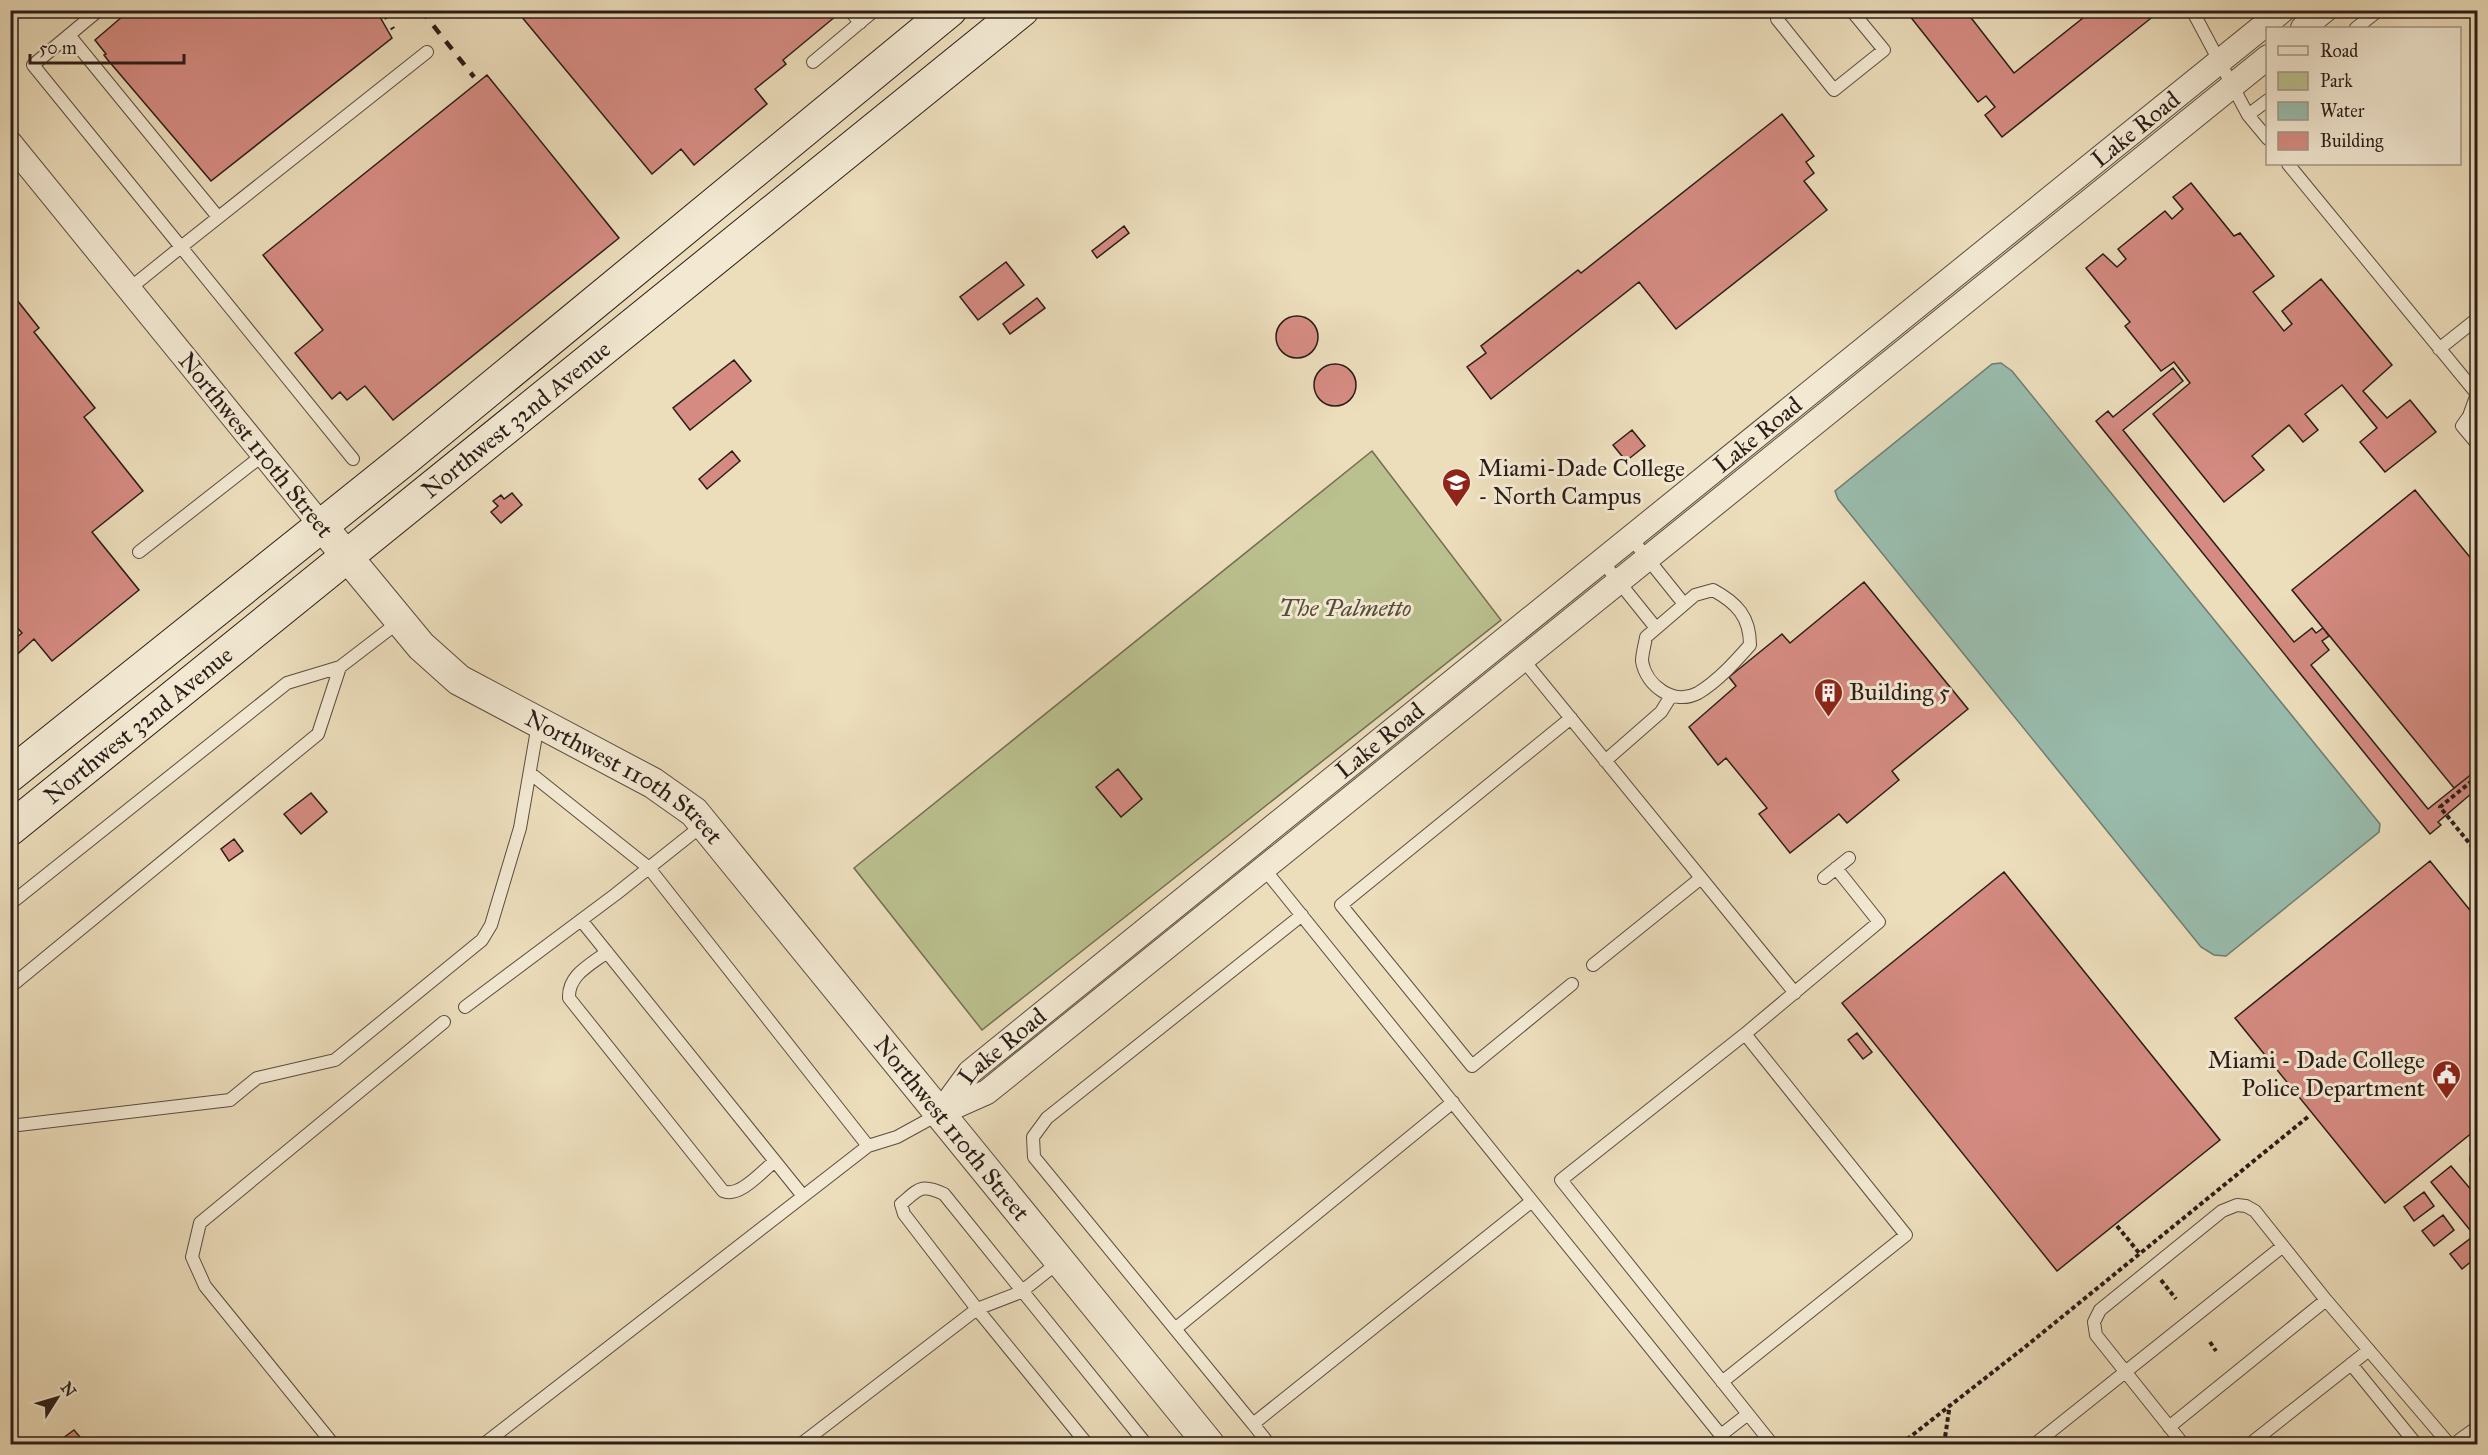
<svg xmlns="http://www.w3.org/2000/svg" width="2488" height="1455" font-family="'IM FELL Great Primer',serif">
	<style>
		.green { fill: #bac08e; stroke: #726e53; stroke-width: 1.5 }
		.water { fill: #99bcad; stroke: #6d7c71; stroke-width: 1.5 }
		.building { fill: #d58b82; stroke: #2a1d18; stroke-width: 1.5 }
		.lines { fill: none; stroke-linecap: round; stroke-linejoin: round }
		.service-casing { stroke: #5a4d41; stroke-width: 14 }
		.minor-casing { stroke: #5a4d41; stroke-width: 26 }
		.tertiary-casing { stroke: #5a4d41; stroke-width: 32 }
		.secondary-casing { stroke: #2a1d18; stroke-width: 35 }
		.path { stroke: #2a1d18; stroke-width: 4; stroke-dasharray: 4.5 3; stroke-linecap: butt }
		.service { stroke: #f3e9d3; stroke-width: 12 }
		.minor { stroke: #f3e9d3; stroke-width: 24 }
		.tertiary { stroke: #f3e9d3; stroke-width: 30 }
		.secondary { stroke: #f3e9d3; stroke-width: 33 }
		.rail { stroke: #2a1d18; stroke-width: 4.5; stroke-dasharray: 10 10; stroke-linecap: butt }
		.labels { text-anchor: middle; stroke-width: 6; stroke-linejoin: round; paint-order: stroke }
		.street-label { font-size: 24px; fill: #2a1d18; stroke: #f3e9d3 }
		.poi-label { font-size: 24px; fill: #2a1d18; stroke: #f3e9d3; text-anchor: start }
		.park-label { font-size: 24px; font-style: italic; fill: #554e3b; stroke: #f3e9d3 }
	</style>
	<rect width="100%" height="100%" fill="#ecddbb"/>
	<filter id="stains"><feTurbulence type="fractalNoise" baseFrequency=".00333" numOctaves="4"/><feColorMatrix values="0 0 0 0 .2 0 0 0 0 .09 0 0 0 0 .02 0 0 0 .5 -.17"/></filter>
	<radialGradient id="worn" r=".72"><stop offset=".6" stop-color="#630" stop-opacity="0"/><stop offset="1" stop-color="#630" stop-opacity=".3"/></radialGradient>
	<path class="green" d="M1372 451 1501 620 982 1030 854 868Z"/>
	<path class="water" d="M2001 363 2012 371 2380 824 2379 832 2226 956 2214 955 2201 947 1838 499 1835 491 1992 364Z"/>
	<path class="building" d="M130 10H376L392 38 211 181 107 59 104 55 106 54 95 40Z
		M516 10H831L836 16 783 60 786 64 755 89 767 104 694 165 681 149 652 174Z
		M1905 10H1965L2014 73 2093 10H2151L2155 15 2002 137 1985 115 1995 107 1986 96 1978 102Z
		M487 75 619 238 393 420 365 386 347 400 340 392 332 399 295 353 323 330 263 255Z
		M1782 114 1814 156 1806 162 1814 173 1804 181 1827 210 1676 329 1639 282 1491 399 1467 367 1486 353 1481 346 1578 270 1581 273Z
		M2191 183 2234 236 2240 233 2274 276 2253 292 2284 331 2292 324 2282 311 2321 279 2392 365 2363 391 2387 418 2410 400 2436 432 2385 472 2360 442 2377 428 2342 385 2305 414 2318 430 2303 442 2289 425 2252 456 2264 470 2224 502 2153 414 2190 383 2174 362 2161 371 2125 326 2130 322 2086 268 2103 254 2117 267 2126 259 2118 249 2165 211 2172 219 2183 209 2173 197Z
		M1124 226 1129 233 1097 258 1092 251Z
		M1006 262 1024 285 978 320 960 297Z
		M1037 298 1045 308 1010 334 1003 324Z
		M17 300 39 328 34 332 95 408 84 417 143 491 92 532 139 590 52 661 34 639 10 661V643L22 633 10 620V305Z
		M1276 337a21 21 0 1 1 42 0a21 21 0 1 1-42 0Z
		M734 360 751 381 690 430 673 408Z
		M1314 385a21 21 0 1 1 42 0a21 21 0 1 1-42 0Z
		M2173 368 2183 381 2123 430 2294 642 2312 628 2316 633 2323 628 2329 636 2322 641 2329 650 2311 665 2428 809 2478 769V788L2438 822 2441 825 2430 834 2096 421 2108 411 2113 417Z
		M1632 430 1645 446 1626 461 1613 445Z
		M732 451 740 461 707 489 699 479Z
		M2415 490 2478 567V769L2454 788 2292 590Z
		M512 493 522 505 501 523 491 512 498 506 493 501 501 495 504 499Z
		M1864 582 1968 709 1892 771 1899 780 1847 823 1839 814 1790 853 1759 814 1767 808 1726 758 1718 765 1689 727 1736 686 1729 677 1782 634 1790 643Z
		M1118 769 1142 799 1121 817 1096 787Z
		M311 793 327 812 301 834 284 814Z
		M234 839 243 851 229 861 221 849Z
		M2430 861 2478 920V1128L2385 1203 2235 1018Z
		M2004 872 2220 1140 2057 1271 1842 1003Z
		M1857 1033 1872 1052 1863 1059 1848 1040Z
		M2451 1166 2478 1198V1240L2431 1182Z
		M2424 1192 2434 1206 2414 1221 2404 1207Z
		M2443 1215 2454 1230 2434 1246 2422 1231Z
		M2471 1238 2478 1246V1256L2462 1269 2450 1254Z
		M74 1430 86 1444H55Z"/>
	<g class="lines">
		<defs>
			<path id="service" d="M99 10 33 65 181 247 427 52
				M850 10 860 23
				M1786 10 1777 19 1834 90 1884 50 1851 10
				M2192 10 2248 115 2268 139
				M2473 10 2478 16
				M2356 28 2379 10
				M69 35 218 217
				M813 62 875 10
				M2248 115 2268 100
				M2288 164 2477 394 2469 416 2462 426 2478 445
				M129 289 181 247 353 459
				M2439 349 2478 318
				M1631 538 1684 604
				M139 552 263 455
				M1602 561 1656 628
				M1713 590C1737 603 1750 617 1750 645 1735 662 1718 681 1698 693 1674 706 1646 686 1642 661 1642 654 1645 644 1646 637L1695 595Z
				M1520 656 1795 993
				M1571 718 1341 905 1472 1066 1572 984
				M1605 761 1661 712 1671 696
				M530 773 649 868 868 1146
				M1261 865 1728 1444
				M1824 878 1849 858
				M10 904 287 683 340 667 400 621
				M581 920 803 1196
				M607 952C590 965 568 975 569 998L723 1191C740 1198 762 1171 775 1161
				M1593 965 1701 878
				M10 987 318 734 340 667
				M465 1007 616 894 704 824
				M10 1126 230 1100 257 1078 335 1060 482 940 491 925 520 828 538 724
				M2476 1159 2478 1161
				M1060 1261 1021 1292 977 1309 1087 1444
				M1175 1329 1453 1102
				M2351 1364 2416 1444
				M1722 1382 1906 1235 1745 1034
				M1253 1424 1034 1157 1033 1137 1047 1118 1302 915
				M2169 1427 2326 1300
				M1721 1435 1748 1414
				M333 1444 205 1286 192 1257 200 1223 444 1022
				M484 1444 868 1146 897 1137 939 1114
				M801 1444 977 1309 904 1214 901 1204C919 1189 921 1183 944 1194L1146 1444
				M1269 1444 1253 1424 1532 1201
				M1772 1444 1561 1180 1745 1034 1879 922 1836 868
				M2035 1444 2283 1246
				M2183 1444 2096 1335 2094 1322 2100 1310 2222 1211 2237 1205 2246 1206 2255 1211 2326 1300 2449 1444
				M2250 1444 2369 1350"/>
			<g id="minor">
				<path d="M2303 28 2325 10"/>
				<path d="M10 143 321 525"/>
				<path d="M942 1112 987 1092 2268 57"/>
				<path id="s1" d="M940 1113 970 1072 2283 10"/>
				<path d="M2464 1444 2478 1434"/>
			</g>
			<g id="tertiary">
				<path id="s2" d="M321 525 421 646 459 680 653 783 694 812 1209 1444"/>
			</g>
			<g id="secondary">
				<path d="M10 775 406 458 950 10"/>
				<path id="s3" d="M10 829 1022 10"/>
			</g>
		</defs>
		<use href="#service" class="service-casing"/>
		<use href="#minor" class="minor-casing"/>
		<use href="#tertiary" class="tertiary-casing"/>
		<use href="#secondary" class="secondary-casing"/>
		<path class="path" d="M2478 776 2440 807 2478 854
			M2117 1226 2140 1254
			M2161 1280 2176 1299
			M2210 1342 2216 1351
			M1901 1444 2025 1347 2309 1116
			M1944 1444 1950 1404"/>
		<use href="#service" class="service"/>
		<use href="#minor" class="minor"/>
		<use href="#tertiary" class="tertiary"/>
		<use href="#secondary" class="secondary"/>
		<path class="rail" d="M382 10 393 29
			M421 10 474 77"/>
	</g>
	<defs>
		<symbol id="university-pin" viewBox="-11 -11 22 30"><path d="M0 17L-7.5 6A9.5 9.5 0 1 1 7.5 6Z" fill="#8f2418" stroke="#f3e9d3"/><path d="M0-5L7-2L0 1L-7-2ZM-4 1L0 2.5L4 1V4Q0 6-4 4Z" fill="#fff"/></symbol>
		<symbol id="building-pin" viewBox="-11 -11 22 30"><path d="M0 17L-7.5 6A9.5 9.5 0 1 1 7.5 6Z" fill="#8f2418" stroke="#f3e9d3"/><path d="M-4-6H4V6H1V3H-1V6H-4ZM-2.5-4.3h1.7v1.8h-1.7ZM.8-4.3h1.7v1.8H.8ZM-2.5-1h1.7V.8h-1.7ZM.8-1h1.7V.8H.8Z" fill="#fff"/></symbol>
		<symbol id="civic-pin" viewBox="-11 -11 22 30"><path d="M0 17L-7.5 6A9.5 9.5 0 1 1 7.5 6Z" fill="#8f2418" stroke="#f3e9d3"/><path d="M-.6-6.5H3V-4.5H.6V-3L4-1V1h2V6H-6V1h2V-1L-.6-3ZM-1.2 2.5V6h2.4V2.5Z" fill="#fff"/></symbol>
	</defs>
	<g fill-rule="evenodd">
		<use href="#university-pin" x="1440" y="466" width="33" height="45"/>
		<use href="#building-pin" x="1812" y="676" width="33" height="45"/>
		<use href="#civic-pin" x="2430" y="1058" width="33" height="45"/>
	</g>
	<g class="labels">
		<g class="street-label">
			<text dy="8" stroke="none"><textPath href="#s1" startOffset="1550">Lake Road</textPath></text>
			<text dy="8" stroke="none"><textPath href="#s3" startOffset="651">Northwest 32nd Avenue</textPath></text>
			<text dy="8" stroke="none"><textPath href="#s1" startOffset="1064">Lake Road</textPath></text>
			<text transform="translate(256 445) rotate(51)" y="8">Northwest 110th Street</text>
			<text dy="8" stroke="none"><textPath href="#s3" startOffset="165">Northwest 32nd Avenue</textPath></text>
			<text dy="8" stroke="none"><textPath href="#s1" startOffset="578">Lake Road</textPath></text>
			<text dy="8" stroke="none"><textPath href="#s2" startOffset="400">Northwest 110th Street</textPath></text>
			<text dy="8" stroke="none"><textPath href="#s1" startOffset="92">Lake Road</textPath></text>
			<text dy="8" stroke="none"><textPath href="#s2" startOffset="886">Northwest 110th Street</textPath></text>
		</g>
		<g class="poi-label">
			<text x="1478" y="476">Miami-Dade College<tspan x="1478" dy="28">- North Campus</tspan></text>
			<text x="1849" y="700">Building 5</text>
			<text x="2425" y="1068" text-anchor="end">Miami - Dade College<tspan x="2425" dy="28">Police Department</tspan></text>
		</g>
		<g class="park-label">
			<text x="1345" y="616">The Palmetto</text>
		</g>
	</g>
	<rect width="2488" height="1455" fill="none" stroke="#ecddbb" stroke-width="36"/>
	<rect x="12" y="12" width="2464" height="1431" fill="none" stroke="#2a1d18" stroke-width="3"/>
	<rect x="18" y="18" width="2452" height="1419" fill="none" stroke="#2a1d18" stroke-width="1.5"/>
	<rect x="2266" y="27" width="195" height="138" fill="#f3e9d3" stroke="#a39788" stroke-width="1.5"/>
	<rect x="2278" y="46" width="30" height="9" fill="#f3e9d3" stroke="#a39788" stroke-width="1.5"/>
	<text x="2320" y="57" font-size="18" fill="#2a1d18">Road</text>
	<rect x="2278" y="72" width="30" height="18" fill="#bac08e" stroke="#a39788" stroke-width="1.5"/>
	<text x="2320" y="87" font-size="18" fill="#2a1d18">Park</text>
	<rect x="2278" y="102" width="30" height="18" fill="#99bcad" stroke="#a39788" stroke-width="1.5"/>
	<text x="2320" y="117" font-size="18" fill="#2a1d18">Water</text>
	<rect x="2278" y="132" width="30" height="18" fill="#d58b82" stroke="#a39788" stroke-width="1.5"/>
	<text x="2320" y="147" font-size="18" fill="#2a1d18">Building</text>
	<g transform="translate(57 1398) rotate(53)" stroke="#f3e9d3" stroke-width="4.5" paint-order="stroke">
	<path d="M0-4.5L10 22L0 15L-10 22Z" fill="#2a1d18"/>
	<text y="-9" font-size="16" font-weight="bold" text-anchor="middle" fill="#2a1d18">N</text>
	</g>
	<path d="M30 54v9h154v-9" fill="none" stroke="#2a1d18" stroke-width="3"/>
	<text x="39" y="54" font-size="18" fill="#2a1d18" stroke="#f3e9d3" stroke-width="4.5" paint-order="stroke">50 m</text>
	<rect width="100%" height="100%" filter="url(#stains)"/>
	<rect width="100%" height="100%" fill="url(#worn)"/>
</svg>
